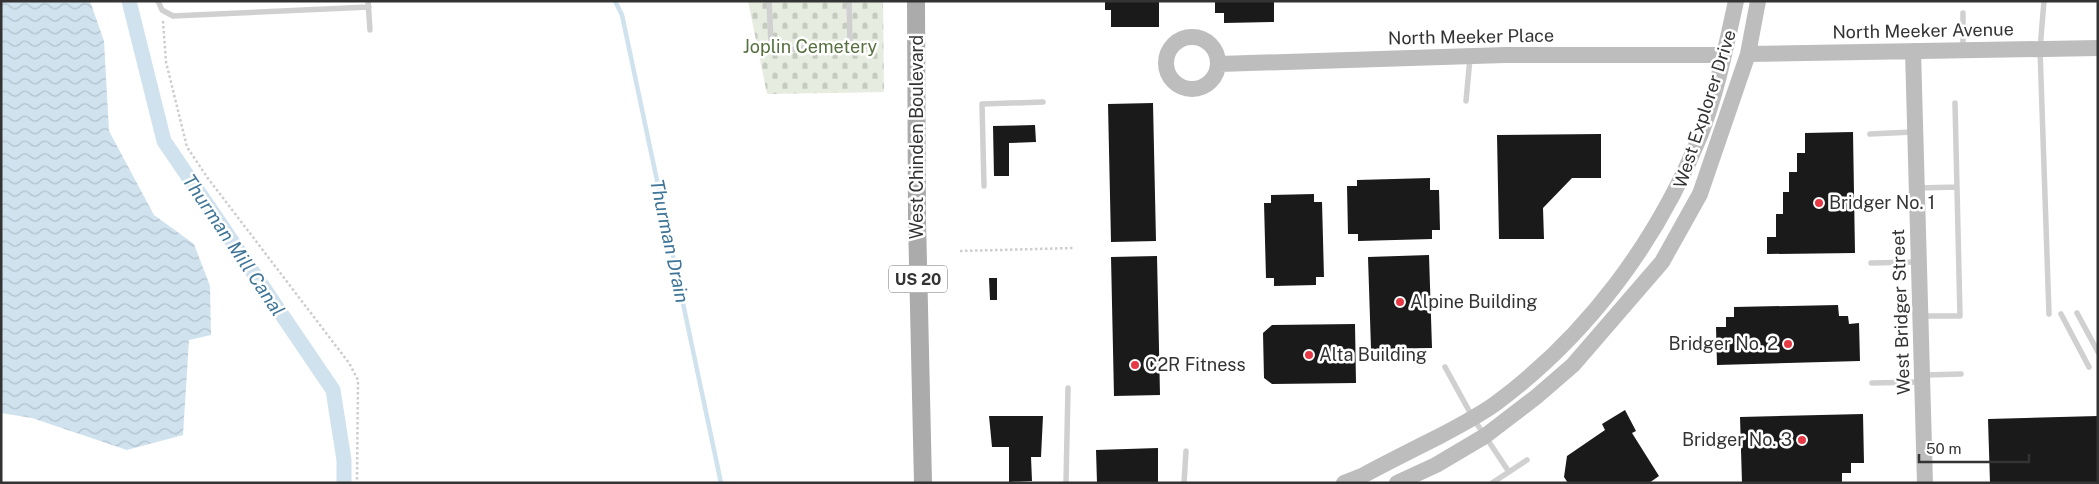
<svg xmlns="http://www.w3.org/2000/svg" width="2099" height="484" font-family="'Public Sans',sans-serif">
	<style>
		.cemetery { fill: url(#cemetery-stones) }
		.water { fill: url(#water-waves) }
		.lines { fill: none; stroke-linecap: round; stroke-linejoin: round }
		.stream { stroke: #cfe2ee; stroke-width: 4.5 }
		.canal { stroke: #cfe2ee; stroke-width: 15 }
		.building { fill: #1a1a1a }
		.path { stroke: #cdcdcd; stroke-width: 2.5; stroke-dasharray: 2.5 2.5; stroke-linecap: butt }
		.lane { stroke: #d0d0d0; stroke-width: 5.5 }
		.secondary { stroke: #bdbdbd; stroke-width: 16 }
		.primary { stroke: #ababab; stroke-width: 18 }
		.poi-dot { fill: #e63946; stroke: #fff; stroke-width: 2 }
		.labels { text-anchor: middle; stroke-width: 5; stroke-linejoin: round; paint-order: stroke }
		.shield { fill: #fff; stroke: #707070; stroke-width: 1 }
		.shield-label { font-size: 16px; font-weight: bold; fill: #333 }
		.street-label { font-size: 18px; fill: #333; stroke: #fff }
		.park-label { font-size: 18px; fill: #56703f; stroke: #fff }
		.poi-label { font-size: 18px; fill: #333; stroke: #fff; text-anchor: start }
		.water-label { font-size: 19px; font-style: italic; fill: #3f7597; stroke: #fff }
	</style>
	<defs>
		<pattern id="cemetery-stones" width="16" height="16" patternUnits="userSpaceOnUse" patternTransform="scale(1.25)"><rect width="16" height="16" fill="#e6ecdf"/><path d="M2 7V4a2 2 0 0 1 4 0v3zM10 15v-3a2 2 0 0 1 4 0v3z" fill="#c6cbc0"/></pattern>
		<pattern id="water-waves" width="16" height="10" patternUnits="userSpaceOnUse" patternTransform="scale(1.25)"><rect width="16" height="10" fill="#cfe2ee"/><path d="M0 5q4-4 8 0t8 0" fill="none" stroke="#b2c2cd"/></pattern>
	</defs>
	<rect width="100%" height="100%" fill="#fff"/>
	<path class="cemetery" d="M748 1H883L884 92 767 94Z"/>
	<path class="water" d="M1 1H90L104 41 109 131 154 215 194 244 210 286 211 335 189 340 183 435 127 450 32 418 1 413Z"/>
	<g class="lines">
		<path class="stream" d="M615 1 622 15 721 483"/>
		<path class="canal" d="M129 1 164 141 333 390 344 460V483"/>
	</g>
	<path class="building" d="M1105 1H1159V27H1111V10H1105Z
		M1215 1H1274V22L1224 23V13H1215Z
		M1153 103 1156 241 1111 242 1108 104Z
		M1035 125 1036 142 1009 143V176H994L993 126Z
		M1853 132 1855 253 1767 254V237H1776V214H1783V192H1789V172H1797V153H1805V133Z
		M1601 134V178H1572L1543 208 1544 239H1499L1497 135Z
		M1430 178V190H1439L1440 230H1432V239L1358 241V234H1348L1347 186H1357V180Z
		M1314 194V202H1322L1324 277H1316V285L1274 286V278H1266L1264 203H1271V195Z
		M1429 255 1432 348 1371 349 1368 257Z
		M1157 256 1160 395 1114 396 1111 257Z
		M989 278H997V300H990Z
		M1838 305 1839 316H1848L1849 324 1859 323 1860 361 1717 365 1716 327H1726V317H1734V307Z
		M1355 324 1356 383 1272 384 1264 378 1263 333 1272 325Z
		M1625 410 1636 431 1632 433 1659 476 1649 483H1568L1564 477 1567 456 1605 430 1602 424Z
		M1863 414 1864 463H1851V473H1842V483H1742L1740 417Z
		M989 416H1043L1041 457H1031L1032 481 1009 482V447H992Z
		M2098 416V483H1990L1988 419Z
		M1158 448V483H1097L1096 450Z"/>
	<g class="lines">
		<path class="path" d="M163 21 166 62 187 147 207 177 349 363 358 380 357 483
			M960 251 1074 248"/>
		<path class="lane" d="M158 1 162 10 173 16 369 7
			M368 1 370 30
			M769 1 771 43 777 50H785L844 45 850 42 849 1
			M2044 1 2040 49 2049 314
			M1963 13V49
			M1466 101 1470 58
			M1870 134 1913 132
			M984 186 982 104 1043 102
			M1919 188 1957 187
			M1871 263 1916 262
			M2077 313 2098 352
			M2061 314 2089 367
			M1923 316H1960L1955 103
			M1445 367 1473 418 1509 472
			M1925 375 1961 374
			M1872 383 1919 382
			M1066 483 1068 388
			M1184 483 1186 451
			M1492 483 1527 460"/>
		<path class="secondary" d="M1166 63a26 26 0 1 1 52 0a26 26 0 1 1-52 0Z
			M1913 51 1925 483
			M1748 54 2098 48
			M1219 64 1505 55H1724
			M1344 483 1362 476C1388 462 1414 449 1440 436 1459 426 1478 416 1495 404 1587 336 1657 242 1700 136 1717 93 1726 46 1736 1
			M1397 483 1436 465 1485 436 1536 397 1573 365 1662 262 1700 194 1748 54 1758 1"/>
		<path class="primary" d="M916 1 917 220 923 483"/>
	</g>
	<g class="poi-dot">
		<circle cx="1819" cy="203" r="5"/>
		<circle cx="1400" cy="302" r="5"/>
		<circle cx="1788" cy="344" r="5"/>
		<circle cx="1309" cy="355" r="5"/>
		<circle cx="1135" cy="365" r="5"/>
		<circle cx="1802" cy="440" r="5"/>
	</g>
	<g class="labels">
		<rect class="shield" x="889" y="265.5" width="58" height="27" rx="4"/>
		<g class="shield-label">
			<text x="918" y="285">US 20</text>
		</g>
		<g class="street-label">
			<text transform="translate(1923 31) rotate(-1)" y="6">North Meeker Avenue</text>
			<text transform="translate(1471 37) rotate(-1)" y="6">North Meeker Place</text>
			<text transform="translate(1705 109) rotate(-72)" y="6">West Explorer Drive</text>
			<text transform="translate(917 137) rotate(-90)" y="6">West Chinden Boulevard</text>
			<text transform="translate(1901 312) rotate(-92)" y="6">West Bridger Street</text>
		</g>
		<g class="park-label">
			<text x="810" y="53">Joplin Cemetery</text>
		</g>
		<g class="poi-label">
			<text x="1829" y="209">Bridger No. 1</text>
			<text x="1410" y="308">Alpine Building</text>
			<text x="1778" y="350" text-anchor="end">Bridger No. 2</text>
			<text x="1319" y="361">Alta Building</text>
			<text x="1145" y="371">C2R Fitness</text>
			<text x="1792" y="446" text-anchor="end">Bridger No. 3</text>
		</g>
		<g class="water-label">
			<text transform="translate(670 241) rotate(78)" y="7">Thurman Drain</text>
			<text transform="translate(234 245) rotate(56)" y="7">Thurman Mill Canal</text>
		</g>
	</g>
	<rect width="2099" height="484" fill="none" stroke="#333333" stroke-width="5"/>
	<path d="M1919 454v8h110v-8" fill="none" stroke="#333333" stroke-width="2.5"/>
	<text x="1926" y="454" font-size="15" fill="#333333" stroke="#ffffff" stroke-width="4" paint-order="stroke">50 m</text>
</svg>
